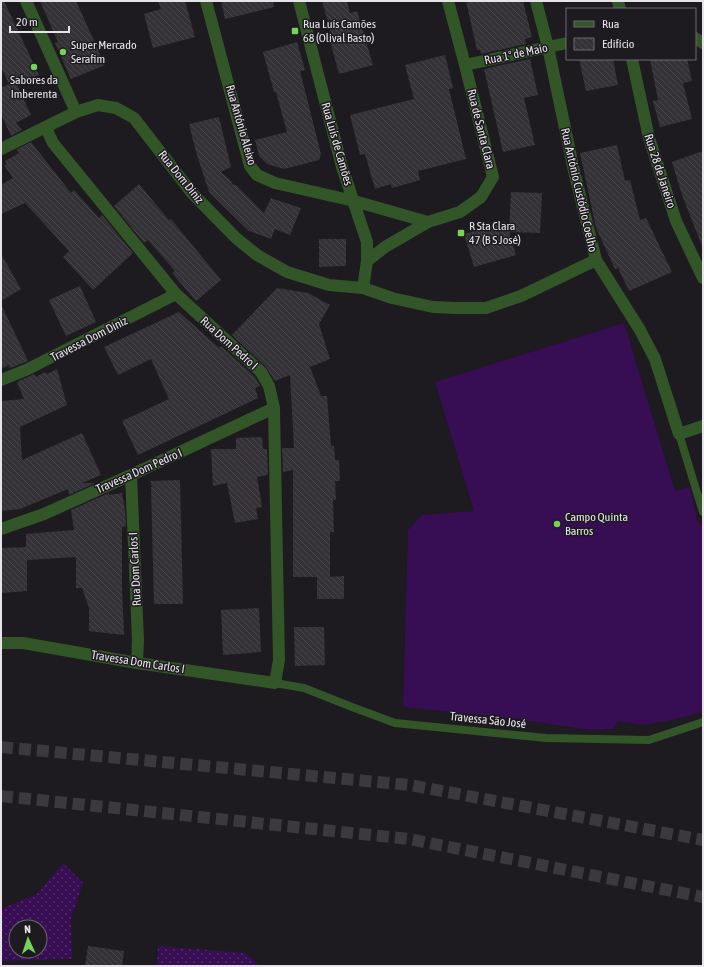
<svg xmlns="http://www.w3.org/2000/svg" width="704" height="967" font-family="'Asap Condensed',sans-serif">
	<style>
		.grass { fill: url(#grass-dots); fill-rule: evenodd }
		.pitch { fill: #370d53 }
		.building { fill: url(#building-back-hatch) }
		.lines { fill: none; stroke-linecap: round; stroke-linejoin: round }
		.highway-tunnel { stroke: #3b383e; stroke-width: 12; stroke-dasharray: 12 6; stroke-linecap: butt }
		.lane { stroke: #325627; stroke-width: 8 }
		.street { stroke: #325627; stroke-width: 12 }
		.poi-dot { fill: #77d259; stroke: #1d1a20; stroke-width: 1.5 }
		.labels { text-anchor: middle; stroke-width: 3; stroke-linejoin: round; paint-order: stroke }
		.poi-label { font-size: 12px; fill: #e6e4e8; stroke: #1d1a20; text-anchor: start }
		.street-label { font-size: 12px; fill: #e6e4e8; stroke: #1d1a20 }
	</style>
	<defs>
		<pattern id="grass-dots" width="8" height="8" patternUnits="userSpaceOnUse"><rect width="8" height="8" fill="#370d53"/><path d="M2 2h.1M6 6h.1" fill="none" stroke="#54306c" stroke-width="1.8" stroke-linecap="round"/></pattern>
		<pattern id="building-back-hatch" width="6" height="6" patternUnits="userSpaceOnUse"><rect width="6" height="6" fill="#343137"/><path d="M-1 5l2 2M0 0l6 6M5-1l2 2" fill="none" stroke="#48454a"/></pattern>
	</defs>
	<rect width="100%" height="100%" fill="#1d1a20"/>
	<path class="grass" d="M63 863 83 883 71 918 72 959 1 961V909L37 894ZM16 927H40V951H16Z
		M158 946 245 953 257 963V966H157Z"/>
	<path class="pitch" d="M624 323 675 491 690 487 697 520 703 528V712L668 721 643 725 618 721 613 729 588 730 518 719 403 707 408 530 422 515 474 511 435 382Z"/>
	<path class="building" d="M1 1H4L39 75 17 85 31 115 16 123 22 130 11 136 1 114V88L9 84 1 67Z
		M40 1H76L105 65 71 79 55 43 58 42Z
		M158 1H185L195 37 153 48 144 14 161 9Z
		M221 1H273L274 7 225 19Z
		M322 1H347L350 13 357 11 373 65 339 74 329 37 332 36Z
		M466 1H523L532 37 525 39 526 44 481 54 480 50H477Z
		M297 42 305 70 300 71 321 154 319 160 284 169 267 164 259 156 255 140 287 132 276 92H274L263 52Z
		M445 55 453 88 449 89 466 159 418 171 420 180 392 188 391 184 375 189 365 154 360 155 350 115 414 99 405 65Z
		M530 59 538 95 524 98 535 145 503 152 484 69Z
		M579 59H613L618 85 586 91Z
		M650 59H687L692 81 683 83 692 119 660 127 653 101 658 100Z
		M219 117 231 167 221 172 233 183 230 184 236 185 264 213 271 198 301 208 290 235 275 229 271 239 249 231 209 192 196 152 189 124Z
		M31 142 71 193 74 190 99 218 102 215 133 253 93 290 63 257 69 251 25 203 1 214V185L13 178 4 165 7 164 5 161 19 153 17 149Z
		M617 145 625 181 630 180 640 220 646 218 672 272 629 291 618 268 615 269 596 228 580 153Z
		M703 151V245L702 246 682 195 672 162Z
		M139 184 169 220 171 219 221 280 196 301 172 273 175 271 148 240 144 243 114 206Z
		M511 192 542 193 540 233 509 232Z
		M506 222 516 255 474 267 464 234Z
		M319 239H346V266L319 267Z
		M1 254 21 289 1 301Z
		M80 286 96 322 66 336 49 300Z
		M277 288 308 293 330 305 319 324 330 359 310 367 321 396H327L331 446H334L335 460H339L340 481H335L336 500H333L334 532H330V577L344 576V599H317V577H293V470L283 472 282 448H294L290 375 275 381 266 367 232 335Z
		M1 304 28 361 10 368 9 365 1 369Z
		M179 312 219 348 221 346 255 377 260 386 255 388 258 398 138 455 122 421 169 399 151 359 118 375 104 347Z
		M57 369 67 405 20 427 22 460 82 433 101 475 82 483H95L69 495 68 489 20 509 1 511V401L24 399 17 382 34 374 36 377 45 372 47 374Z
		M262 437 263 449H267L268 475 257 477 262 507 256 508 258 519 235 523 227 483 213 486 211 449H236V438Z
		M180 480 183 604H154L151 487H152L150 481Z
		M109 493V495L122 493 125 510 126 526 122 527V588L124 635 89 631V608L82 588H76V557L27 560V591L1 593V548L26 547V534L74 530 71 510Z
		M259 608 261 652 223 655 221 610Z
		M294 627H324L325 665 295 666Z
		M88 946 124 951 122 966H85Z"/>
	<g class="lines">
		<path class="highway-tunnel" d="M1 747 410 785 703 840
			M1 796 409 839 703 897"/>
		<path class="lane" d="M679 434 703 512
			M275 683 304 688 352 707 395 723 546 738 649 740 703 722"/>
		<path class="street" d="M26 1 76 112
			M206 1 250 166 257 175 275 183 354 201 428 222
			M299 1 342 167 367 242V261L363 288
			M536 1 548 47 574 171 596 260 640 330 655 359 679 434 703 426
			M618 1 620 9
			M695 38 703 43
			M632 59 649 138 676 221 703 278
			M465 65 567 43
			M1 149 76 112 98 105 116 108 134 118 192 193 236 238 257 255 287 272 329 285 363 288 392 298 433 307 456 308H486L521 296 596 260
			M367 261 385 247 428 222 460 212 481 197 493 177 465 65 448 1
			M1 380 26 370 176 294
			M131 475 138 640 137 663
			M1 529 44 514 131 475 274 408
			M1 643H23L137 663 275 683 279 660 274 408 269 386 261 372 176 294 53 143 46 128"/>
	</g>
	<g class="poi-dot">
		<rect x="291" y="27" width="8" height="8" rx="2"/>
		<circle cx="63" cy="52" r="4"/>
		<circle cx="34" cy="67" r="4"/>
		<rect x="457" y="229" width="8" height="8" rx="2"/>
		<circle cx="557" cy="524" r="4"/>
	</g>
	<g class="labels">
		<g class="poi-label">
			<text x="303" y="28">Rua Luís Camões<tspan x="303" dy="14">68 (Olival Basto)</tspan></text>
			<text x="71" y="49">Super Mercado<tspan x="71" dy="14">Serafim</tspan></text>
			<text x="34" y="84" text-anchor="middle">Sabores da<tspan x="34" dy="14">Imberenta</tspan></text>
			<text x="469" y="230">R Sta Clara<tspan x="469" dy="14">47 (B S José)</tspan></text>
			<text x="565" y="521">Campo Quinta<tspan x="565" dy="14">Barros</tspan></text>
		</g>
		<g class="street-label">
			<text transform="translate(516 54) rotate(-12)" y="4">Rua 1º de Maio</text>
			<text transform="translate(241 125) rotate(74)" y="4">Rua António Aleixo</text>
			<text transform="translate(481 129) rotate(76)" y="4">Rua de Santa Clara</text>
			<text transform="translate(337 144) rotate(74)" y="4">Rua Luís de Camões</text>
			<text transform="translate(660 171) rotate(72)" y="4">Rua 28 de Janeiro</text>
			<text transform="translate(181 177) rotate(51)" y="4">Rua Dom Diniz</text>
			<text transform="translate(579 190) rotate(77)" y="4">Rua António Custódio Coelho</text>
			<text transform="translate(89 339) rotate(-27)" y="4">Travessa Dom Diniz</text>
			<text transform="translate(229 343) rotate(42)" y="4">Rua Dom Pedro I</text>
			<text transform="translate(139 471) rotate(-24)" y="4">Travessa Dom Pedro I</text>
			<text transform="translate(135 569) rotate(-93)" y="4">Rua Dom Carlos I</text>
			<text transform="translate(138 662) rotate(9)" y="4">Travessa Dom Carlos I</text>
			<text transform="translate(488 720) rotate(6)" y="4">Travessa São José</text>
		</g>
	</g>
	<rect width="704" height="967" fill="none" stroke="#e6e4e8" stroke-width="4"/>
	<rect x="566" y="8" width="130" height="52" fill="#1d1a20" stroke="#6d6b70"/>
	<rect x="574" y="21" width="20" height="6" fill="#325627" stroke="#6d6b70"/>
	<text x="602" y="28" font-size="12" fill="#e6e4e8">Rua</text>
	<rect x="574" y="38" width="20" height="12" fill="url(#building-back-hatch)" stroke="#6d6b70"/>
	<text x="602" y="48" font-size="12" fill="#e6e4e8">Edifício</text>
	<g transform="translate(28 939) rotate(357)"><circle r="19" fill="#1d1a20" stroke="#6d6b70"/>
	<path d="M0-3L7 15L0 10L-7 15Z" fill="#77d259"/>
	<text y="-6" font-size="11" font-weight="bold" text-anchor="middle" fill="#e6e4e8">N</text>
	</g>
	<path d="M10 26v6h59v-6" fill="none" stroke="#e6e4e8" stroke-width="2"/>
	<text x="16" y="26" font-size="12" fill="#e6e4e8" stroke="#1d1a20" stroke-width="3" paint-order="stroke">20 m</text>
</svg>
